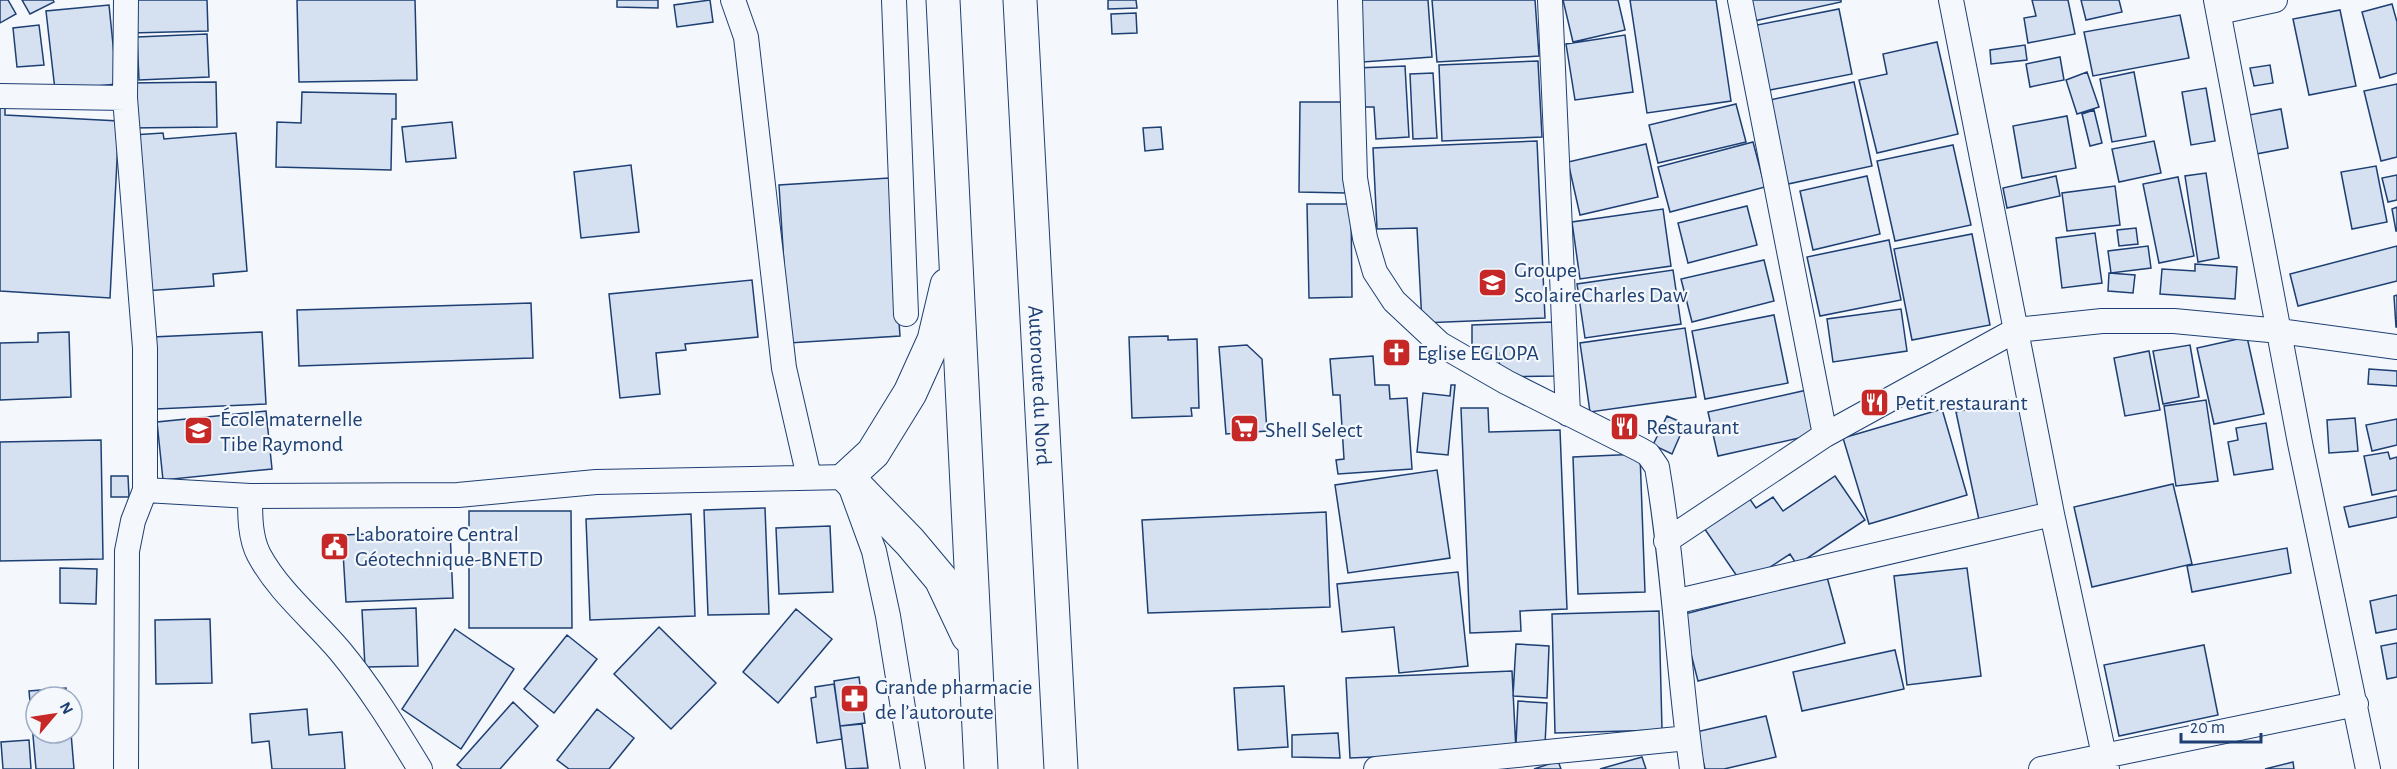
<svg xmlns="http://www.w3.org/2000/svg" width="2397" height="769" font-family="'Alegreya Sans',sans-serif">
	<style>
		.building { fill: #d5e0f0; stroke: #1d3f73; stroke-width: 1.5 }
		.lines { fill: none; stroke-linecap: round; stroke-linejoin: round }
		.minor-casing { stroke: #1d3f73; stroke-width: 26 }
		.motorway-casing { stroke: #1d3f73; stroke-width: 35 }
		.minor { stroke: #f4f7fb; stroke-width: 24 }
		.motorway { stroke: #f4f7fb; stroke-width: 33 }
		.labels { text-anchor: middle; stroke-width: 4.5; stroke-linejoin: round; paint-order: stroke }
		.poi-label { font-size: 22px; fill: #1d3f73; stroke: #f4f7fb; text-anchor: start }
		.street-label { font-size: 22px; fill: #1d3f73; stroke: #f4f7fb }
	</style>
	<rect width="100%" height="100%" fill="#f4f7fb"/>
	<path class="building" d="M0 0H8L16 14 0 23Z
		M22 0H53L54 2 30 14Z
		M129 0H207L208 31 131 33Z
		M297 0H415L417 80 299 82Z
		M617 0H658V8L617 7Z
		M710 0 713 22 677 27 674 5Z
		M1108 0H1136L1137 8 1108 9Z
		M1358 0H1428L1432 57 1363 62Z
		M1432 0H1535L1539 56 1437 62Z
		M1563 0H1618L1625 30 1573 42Z
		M1630 0H1716L1731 101 1647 113Z
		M1749 0H1841V2L1754 21Z
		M2032 0H2068L2075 34 2028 43 2024 18 2036 16Z
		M2081 0H2119L2122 12 2086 20Z
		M2392 4 2397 22V73L2380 78 2362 12Z
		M109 5 117 84 55 90 46 11Z
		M1839 9 1852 74 1765 91 1752 26Z
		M2340 10 2356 86 2309 95 2293 19Z
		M1136 13 1137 33 1112 34 1111 14Z
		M2180 15 2189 58 2093 76 2084 32Z
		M39 25 44 65 17 67 13 28Z
		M207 34 209 77 139 80 137 37Z
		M1625 35 1633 92 1575 100 1566 44Z
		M1937 42 1958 134 1877 153 1859 80 1887 74 1883 54Z
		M2025 45 2027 60 1991 64 1990 50Z
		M2060 57 2064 80 2030 87 2026 64Z
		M1538 61 1542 137 1442 141 1439 65Z
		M2270 65 2273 83 2254 86 2250 68Z
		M1405 66 1409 137 1376 139 1374 107H1358L1356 68Z
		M2087 72 2099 107 2077 114 2066 80Z
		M2134 72 2146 136 2112 142 2100 79Z
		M1433 73 1437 138 1413 139 1410 74Z
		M216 82 217 127 128 128 127 83Z
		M1854 82 1872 166 1788 184 1770 100Z
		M2397 84V157L2381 161 2364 91Z
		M2206 88 2215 141 2191 145 2182 92Z
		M302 92 396 94V119H392L391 170 276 167 277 122 301 123Z
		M1300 102H1346V193L1299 192Z
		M1736 104 1746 142 1658 163 1649 125Z
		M0 105H5V115L119 121 110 298 0 291Z
		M2281 109 2288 148 2256 154 2249 115Z
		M2094 110 2102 143 2090 146 2082 114Z
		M2067 116 2076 168 2022 178 2013 126Z
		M452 122 456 158 406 162 402 127Z
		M1161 127 1163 149 1145 151 1143 128Z
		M163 133 164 139 236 133 247 271 213 274 214 286 144 291 132 135Z
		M1537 141 1545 318 1422 323 1417 228 1377 229 1373 148Z
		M2154 141 2161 173 2119 182 2112 149Z
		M1753 142 1765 187 1670 212 1658 167Z
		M1646 144 1658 197 1580 215 1568 162Z
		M1953 145 1971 225 1895 241 1877 161Z
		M631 165 639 232 581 238 574 172Z
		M2376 166 2387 222 2352 229 2341 172Z
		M2206 173 2219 258 2198 262 2185 176Z
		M2397 175V200L2388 202 2382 178Z
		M1867 176 1880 234 1813 250 1800 191Z
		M2056 176 2060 196 2007 208 2003 188Z
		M2178 177 2194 256 2159 263 2143 184Z
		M889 178 900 336 789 343 779 185Z
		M2115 186 2120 225 2067 231 2062 193Z
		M1307 204H1351L1352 297 1309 298Z
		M1747 206 1757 245 1688 263 1678 223Z
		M2397 207V231H2396L2392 209Z
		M1663 209 1671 266 1580 279 1572 222Z
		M2136 228 2138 244 2119 246 2117 230Z
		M2095 233 2102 283 2062 288 2056 238Z
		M1972 234 1990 325 1912 340 1894 249Z
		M1889 240 1901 300 1820 316 1807 257Z
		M2148 246 2151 268 2111 273 2108 251Z
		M2397 246V281L2298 306 2290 274Z
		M1764 260 1774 301 1692 322 1681 279Z
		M2195 264 2237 267 2235 299 2160 294 2162 269 2195 271Z
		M1673 270 1681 324 1585 338 1577 284Z
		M2109 273 2135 275 2133 293 2108 291Z
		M752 280 758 337 685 344 686 350 656 353 660 394 620 398 609 294Z
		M2397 295V327H2396L2394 296Z
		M531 303 533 358 299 366 297 310Z
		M1901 309 1907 351 1833 362 1827 319Z
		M1774 315 1788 383 1705 399 1692 331Z
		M1553 322 1555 376 1500 377 1499 353 1472 354V325Z
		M1685 328 1696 397 1590 412 1580 343Z
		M69 332 71 397 0 400V343L38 342V333Z
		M262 332 266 404 156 409 152 337Z
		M1168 336V340L1197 339 1199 408H1191L1192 416 1132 418 1129 337Z
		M2247 337 2264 414 2214 424 2197 348Z
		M1247 345 1262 359 1267 431 1226 434 1219 347Z
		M2190 345 2199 397 2163 404 2153 351Z
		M2149 351 2160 410 2125 416 2114 358Z
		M1373 356 1375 385H1389L1390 399 1407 398 1412 469 1338 474 1336 460 1344 459 1340 395H1333L1330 359Z
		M2369 369 2397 371V386L2368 384Z
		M1451 385H1455L1448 455 1417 452 1423 393 1450 396Z
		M1807 390 1817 434 1718 456 1708 412Z
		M2019 398 2043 506 1979 520 1956 412Z
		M2206 400 2218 481 2176 486 2164 406Z
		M1461 408H1488L1489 432 1560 430 1567 609 1520 611 1521 631 1470 633Z
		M1942 409 1967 495 1869 524 1843 438Z
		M266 411 272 469 163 480 157 422Z
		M1667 416 1685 424 1672 454 1653 445Z
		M2355 418 2358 451 2329 453 2327 420Z
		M2397 419V445L2372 451 2366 425Z
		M2266 423 2273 469 2234 475 2228 442 2238 440 2236 428Z
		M101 440 103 559 0 561V442Z
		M2388 452 2390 459 2397 457V490L2372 495 2364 456Z
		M1640 454 1645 592 1578 594 1573 457Z
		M1437 470 1450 558 1348 573 1335 485Z
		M111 476H128L129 497H111Z
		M1835 476 1865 520 1797 565 1790 554 1743 585 1702 525 1747 495 1756 508 1773 497 1783 511Z
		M2173 484 2192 564 2092 587 2074 507Z
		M2397 496V517L2349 527 2344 507Z
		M765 508 769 614 708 615 704 510Z
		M469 511H571L572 628H469Z
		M1326 512 1330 607 1148 613 1142 520Z
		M691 514 695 616 590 620 586 519Z
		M830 526 833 592 779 594 776 528Z
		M450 531 453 598 346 602 342 535Z
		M2287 548 2291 573 2192 592 2187 566Z
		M60 568 97 569 96 604 60 603Z
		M1967 568 1981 676 1907 685 1894 576Z
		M1458 572 1468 666 1399 673 1394 627 1342 632 1337 584Z
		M1827 577 1845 643 1698 681 1681 615Z
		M2397 595V629L2376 633 2370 601Z
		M416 608 418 666 365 667 362 610Z
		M796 609 832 639 778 703 743 672Z
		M1659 611 1662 730 1555 733 1552 614Z
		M210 619 212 683 156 684 155 620Z
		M659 627 716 683 671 729 614 674Z
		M455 629 514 669 461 749 402 709Z
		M567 635 597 659 554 713 524 689Z
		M2397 643V677L2387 679 2381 646Z
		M1516 644 1549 646 1547 698 1513 696Z
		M2204 645 2218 715 2119 736 2104 665Z
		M1895 650 1904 689 1802 711 1793 672Z
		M1512 671 1516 751 1350 758 1346 678Z
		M859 677 865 723 840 726 834 681Z
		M834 684 842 739 817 743 811 698 816 697 815 687Z
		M1284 686 1288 747 1238 750 1234 688Z
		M66 688 67 697H36V733H71L74 769H36L29 691Z
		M1518 701 1547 703 1545 745 1516 744Z
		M513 702 538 726 500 769H462L457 765Z
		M307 709 309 735 342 732 345 769H272L269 741 252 743 250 714Z
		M597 709 634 738 609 769H569L557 760Z
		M1766 716 1776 757 1724 769H1705L1696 732Z
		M862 724 868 768 846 769 840 726Z
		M1338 733 1340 758 1292 757V735Z
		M29 740 31 769H3L1 742Z
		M1642 757 1646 769H1600Z
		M1558 761 1561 769H1534Z
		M2293 762 2294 769H2265Z"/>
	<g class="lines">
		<defs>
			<path id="minor" d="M126 0 125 98 145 348V490L133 521 127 551 126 769
				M733 0 746 37 784 368 809 477
				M894 0 906 314
				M1350 0 1355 178 1365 238 1375 272 1394 301 1440 344 1506 382 1639 449 1648 454 1657 467C1674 567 1678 669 1692 769
				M1550 0 1568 414
				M1740 0 1825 435
				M1951 0 2052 514 2107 769
				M2216 0 2300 443 2368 769
				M2219 12 2275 0
				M0 96 125 98
				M145 490 250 496 458 495 596 482 847 477 874 551 888 616 913 769
				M250 496C250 516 250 538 259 555 279 592 313 619 340 651 370 687 395 728 420 769
				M1666 541 1825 435 2016 330 2102 321H2174L2280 331 2397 347
				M1674 602 2052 514
				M1376 769 1688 738
				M2041 769 2356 704"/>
			<g id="motorway">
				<path d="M943 0 981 769"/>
				<path id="s1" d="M1020 0 1061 769"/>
				<path d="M947 285 934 340 910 393 873 453 847 477 910 542 941 579 968 636"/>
			</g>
		</defs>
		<use href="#minor" class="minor-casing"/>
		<use href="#motorway" class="motorway-casing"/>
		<use href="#minor" class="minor"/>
		<use href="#motorway" class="motorway"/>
	</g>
	<defs>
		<symbol id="school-square" viewBox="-11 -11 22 22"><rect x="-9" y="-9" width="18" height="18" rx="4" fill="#c62828" stroke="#f4f7fb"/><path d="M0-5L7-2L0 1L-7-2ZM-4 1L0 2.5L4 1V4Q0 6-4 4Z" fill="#fff"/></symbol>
		<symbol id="church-square" viewBox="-11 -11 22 22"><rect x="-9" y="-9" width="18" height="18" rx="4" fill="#c62828" stroke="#f4f7fb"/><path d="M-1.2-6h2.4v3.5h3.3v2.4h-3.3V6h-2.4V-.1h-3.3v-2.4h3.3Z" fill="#fff"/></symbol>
		<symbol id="restaurant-square" viewBox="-11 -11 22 22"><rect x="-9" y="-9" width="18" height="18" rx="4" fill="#c62828" stroke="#f4f7fb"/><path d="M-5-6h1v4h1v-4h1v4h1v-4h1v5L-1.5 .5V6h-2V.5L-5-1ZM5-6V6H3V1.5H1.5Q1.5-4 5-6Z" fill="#fff"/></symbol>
		<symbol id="supermarket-square" viewBox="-11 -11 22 22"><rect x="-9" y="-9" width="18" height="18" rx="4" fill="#c62828" stroke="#f4f7fb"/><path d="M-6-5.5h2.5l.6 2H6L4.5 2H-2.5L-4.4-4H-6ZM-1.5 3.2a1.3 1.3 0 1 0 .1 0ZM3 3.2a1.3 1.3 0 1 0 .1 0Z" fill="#fff"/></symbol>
		<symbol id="civic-square" viewBox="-11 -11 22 22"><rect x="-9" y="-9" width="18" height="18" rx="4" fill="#c62828" stroke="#f4f7fb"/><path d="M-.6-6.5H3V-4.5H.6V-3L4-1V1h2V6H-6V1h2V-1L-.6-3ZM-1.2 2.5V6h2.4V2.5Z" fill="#fff"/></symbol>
		<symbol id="pharmacy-square" viewBox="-11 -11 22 22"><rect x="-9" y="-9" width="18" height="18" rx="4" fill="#c62828" stroke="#f4f7fb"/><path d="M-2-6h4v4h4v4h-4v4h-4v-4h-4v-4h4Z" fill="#fff"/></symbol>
	</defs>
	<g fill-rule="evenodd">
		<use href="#school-square" x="1476" y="266" width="33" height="33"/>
		<use href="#church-square" x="1380" y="336" width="33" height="33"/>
		<use href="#restaurant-square" x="1858" y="386" width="33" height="33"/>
		<use href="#restaurant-square" x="1608" y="410" width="33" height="33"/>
		<use href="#supermarket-square" x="1228" y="412" width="33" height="33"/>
		<use href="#school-square" x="182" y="414" width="33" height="33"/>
		<use href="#civic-square" x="318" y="530" width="33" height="33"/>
		<use href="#pharmacy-square" x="838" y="682" width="33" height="33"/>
	</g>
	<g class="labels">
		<g class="poi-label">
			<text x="1514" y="277">Groupe<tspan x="1514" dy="25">ScolaireCharles Daw</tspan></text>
			<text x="1417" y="360">Eglise EGLOPA</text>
			<text x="1895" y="410">Petit restaurant</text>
			<text x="220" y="426">École maternelle<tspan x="220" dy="25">Tibe Raymond</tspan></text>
			<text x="1646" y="434">Restaurant</text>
			<text x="1265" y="437">Shell Select</text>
			<text x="355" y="541">Laboratoire Central<tspan x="355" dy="25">Géotechnique-BNETD</tspan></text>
			<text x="875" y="694">Grande pharmacie<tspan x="875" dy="25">de l’autoroute</tspan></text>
		</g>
		<g class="street-label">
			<text dy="8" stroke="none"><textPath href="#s1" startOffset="386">Autoroute du Nord</textPath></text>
		</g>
	</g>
	<g transform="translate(54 715) rotate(61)"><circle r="28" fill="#f4f7fb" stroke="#9eadc5" stroke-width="1.5"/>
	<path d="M0-4.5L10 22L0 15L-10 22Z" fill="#c62828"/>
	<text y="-9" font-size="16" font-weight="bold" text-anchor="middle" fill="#1d3f73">N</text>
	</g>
	<path d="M2181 733v9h80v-9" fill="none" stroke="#1d3f73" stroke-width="3"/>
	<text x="2190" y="733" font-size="18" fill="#1d3f73" stroke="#f4f7fb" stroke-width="4.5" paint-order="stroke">20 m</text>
</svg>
